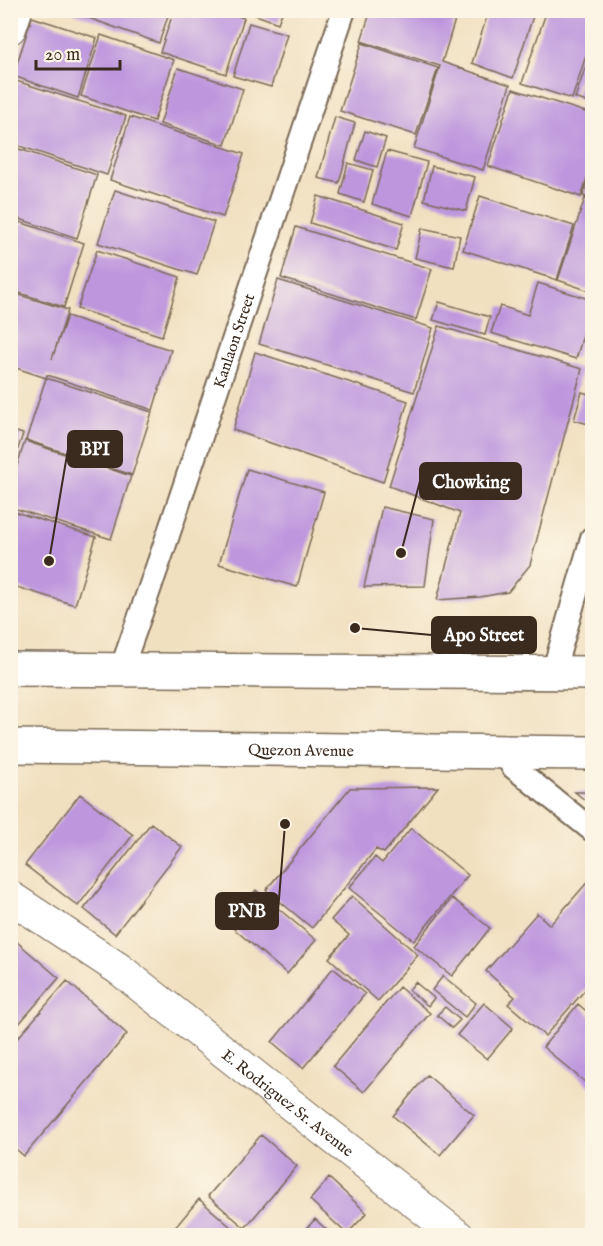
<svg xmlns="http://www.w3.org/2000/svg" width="603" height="1246" font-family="'IM FELL English',serif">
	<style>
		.building { fill: #bd97de }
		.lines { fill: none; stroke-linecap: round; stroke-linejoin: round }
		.street-casing { stroke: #7b6a57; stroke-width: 26 }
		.secondary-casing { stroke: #7b6a57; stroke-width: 34 }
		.primary-casing { stroke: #7b6a57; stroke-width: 36 }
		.street { stroke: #fff; stroke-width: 22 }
		.secondary { stroke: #fff; stroke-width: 32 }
		.primary { stroke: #fff; stroke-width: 33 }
		.labels { text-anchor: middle; stroke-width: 5; stroke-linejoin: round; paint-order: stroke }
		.street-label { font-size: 16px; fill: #3b2a1e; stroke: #fcf5e5 }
		.leader { fill: none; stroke: #3b2a1e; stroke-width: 2 }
		.callout-dot { fill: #3b2a1e; stroke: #fcf5e5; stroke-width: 2 }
		.callout { fill: #3b2a1e; stroke: #3b2a1e; stroke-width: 2 }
		.callout-label { font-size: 18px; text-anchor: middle; font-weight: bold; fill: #fff }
	</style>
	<rect width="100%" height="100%" fill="#fcf5e5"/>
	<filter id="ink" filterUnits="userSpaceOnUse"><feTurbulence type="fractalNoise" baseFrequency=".0167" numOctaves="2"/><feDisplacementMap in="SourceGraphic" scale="12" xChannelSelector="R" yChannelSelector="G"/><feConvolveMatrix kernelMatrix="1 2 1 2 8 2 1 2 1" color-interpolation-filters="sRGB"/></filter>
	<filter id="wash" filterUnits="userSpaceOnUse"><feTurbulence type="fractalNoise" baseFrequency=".008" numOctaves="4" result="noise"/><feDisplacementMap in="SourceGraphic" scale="24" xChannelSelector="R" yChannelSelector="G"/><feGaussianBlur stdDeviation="1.35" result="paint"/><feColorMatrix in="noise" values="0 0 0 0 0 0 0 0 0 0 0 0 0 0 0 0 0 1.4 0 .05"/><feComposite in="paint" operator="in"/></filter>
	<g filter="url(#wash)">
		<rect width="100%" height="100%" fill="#f1e0c0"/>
		<g id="blocks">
			<path class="building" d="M66 10H170L159 43Z
				M174 10H221L244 18 226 74 160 52Z
				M242 10H283L278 23Z
				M371 10H458L442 62 510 85 483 170 414 148 440 66 361 41Z
				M489 10H535L513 78 472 63Z
				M547 10H592V37L572 99 522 83Z
				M32 17 97 38 78 98 13 76Z
				M249 23 287 34 271 87 233 76Z
				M101 35 174 60 154 121 81 96Z
				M362 43 438 68 416 135 340 111Z
				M592 48V104L575 98Z
				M178 68 243 89 225 145 160 124Z
				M10 79 126 116 107 175 10 143Z
				M513 89 592 114V162L581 197 488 166Z
				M130 117 244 154 223 217 110 180Z
				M335 117 355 123 339 183 318 178Z
				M365 131 386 138 377 167 356 160Z
				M10 146 97 175 77 238 10 216Z
				M387 151 427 162 412 216 372 204Z
				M348 163 373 170 364 202 340 194Z
				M432 166 475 177 466 211 424 200Z
				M592 167V199L583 196Z
				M115 190 214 222 197 275 98 243Z
				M318 196 404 223 396 250 310 223Z
				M480 196 574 226 557 280 463 250Z
				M585 198 592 201V292L558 280Z
				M10 219 84 243 64 307 10 290Z
				M296 227 432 269 416 320 281 278Z
				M422 228 460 236 454 267 415 258Z
				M97 250 180 277 162 336 77 309Z
				M278 280 433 328 414 392 259 344Z
				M538 283 592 300V305L576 359 491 333 500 306 528 315Z
				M10 292 68 310 52 359 67 316 171 350 153 410 47 375 46 378 10 366Z
				M439 302 490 317 485 335 433 320Z
				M439 326 582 369 530 565 508 592 480 597 437 600 460 513 389 486Z
				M255 352 408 401 383 482 233 430Z
				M46 378 152 412 132 475 26 440Z
				M582 392 592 395V425L574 420Z
				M10 430 23 434 11 469H10Z
				M25 441 131 476 111 539 10 507V487Z
				M247 469 324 492 297 587 219 564Z
				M382 507 434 519 425 586 364 587Z
				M12 511 96 537 75 605 10 585Z
				M438 787 384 853 376 849 312 928 266 890 350 788Z
				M575 792H592V806Z
				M80 794 133 835 78 906 25 865Z
				M151 823 182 847 115 934 84 909Z
				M411 828 468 875 414 941 349 888 375 857 382 863Z
				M592 877V982L545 1036 508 1004 515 997 486 971 537 913 550 925Z
				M256 890 316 940 287 974 227 923Z
				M352 896 418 955 378 1001 329 958 349 935 331 920Z
				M452 898 490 928 452 976 414 946Z
				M10 936 59 978 10 1034Z
				M333 968 365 994 303 1068 272 1042Z
				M443 976 476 1003 465 1017 432 990Z
				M67 981 127 1034 24 1156 10 1144V1047Z
				M415 982 434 998 428 1006 409 990Z
				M399 987 430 1013 364 1092 333 1066Z
				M484 1003 513 1028 487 1059 457 1035Z
				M578 1004 592 1016V1088L543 1047Z
				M445 1007 460 1020 452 1028 437 1015Z
				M427 1075 474 1115 440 1155 393 1116Z
				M261 1135 297 1166 245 1228 208 1196Z
				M329 1178 367 1213 347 1234 310 1200Z
				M199 1199 241 1236H168Z
				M315 1219 333 1236H300Z"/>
		</g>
	</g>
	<g filter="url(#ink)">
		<use href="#blocks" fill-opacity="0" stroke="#7b6a57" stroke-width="1.5"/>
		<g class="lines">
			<defs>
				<g id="street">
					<path id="s1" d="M121 670 161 556 344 10"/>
					<path d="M553 673 592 538"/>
					<path d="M503 752 513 767 592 830"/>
				</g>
				<g id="secondary">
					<path d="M10 28 16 10"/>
					<path id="s2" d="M10 897 119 969 458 1236"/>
				</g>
				<g id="primary">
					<path d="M10 669 592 673"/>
					<path id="s3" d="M10 746 592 753"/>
				</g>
			</defs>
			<use href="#street" class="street-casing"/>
			<use href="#secondary" class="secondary-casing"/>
			<use href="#primary" class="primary-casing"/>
			<use href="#street" class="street"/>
			<use href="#secondary" class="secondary"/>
			<use href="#primary" class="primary"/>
		</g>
	</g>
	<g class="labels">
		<g class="street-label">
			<text dy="6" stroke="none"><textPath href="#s1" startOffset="348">Kanlaon Street</textPath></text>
			<text dy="6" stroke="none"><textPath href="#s3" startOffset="291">Quezon Avenue</textPath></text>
			<text dy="6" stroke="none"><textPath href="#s2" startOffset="346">E. Rodriguez Sr. Avenue</textPath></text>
		</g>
	</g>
	<path class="leader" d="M49 561L68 449M401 553L420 481M355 628L432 635M285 824L278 911"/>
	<g class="callout-dot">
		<circle cx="49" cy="561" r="6"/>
		<circle cx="401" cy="553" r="6"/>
		<circle cx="355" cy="628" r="6"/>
		<circle cx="285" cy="824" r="6"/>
	</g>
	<g class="callout">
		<rect x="68" y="431" width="54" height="36" rx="6"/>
		<rect x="420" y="463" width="101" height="36" rx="6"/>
		<rect x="432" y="617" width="104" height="36" rx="6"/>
		<rect x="216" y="893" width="62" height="36" rx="6"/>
	</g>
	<g class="callout-label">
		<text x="95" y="455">BPI</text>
		<text x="471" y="488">Chowking</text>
		<text x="484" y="641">Apo Street</text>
		<text x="247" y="917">PNB</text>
	</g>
	<rect width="603" height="1246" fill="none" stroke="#fcf5e5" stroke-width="36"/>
	<path d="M36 60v9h84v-9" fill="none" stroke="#3b2a1e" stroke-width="3"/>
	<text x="45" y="60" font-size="18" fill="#3b2a1e" stroke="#fcf5e5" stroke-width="4.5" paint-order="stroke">20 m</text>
</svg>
